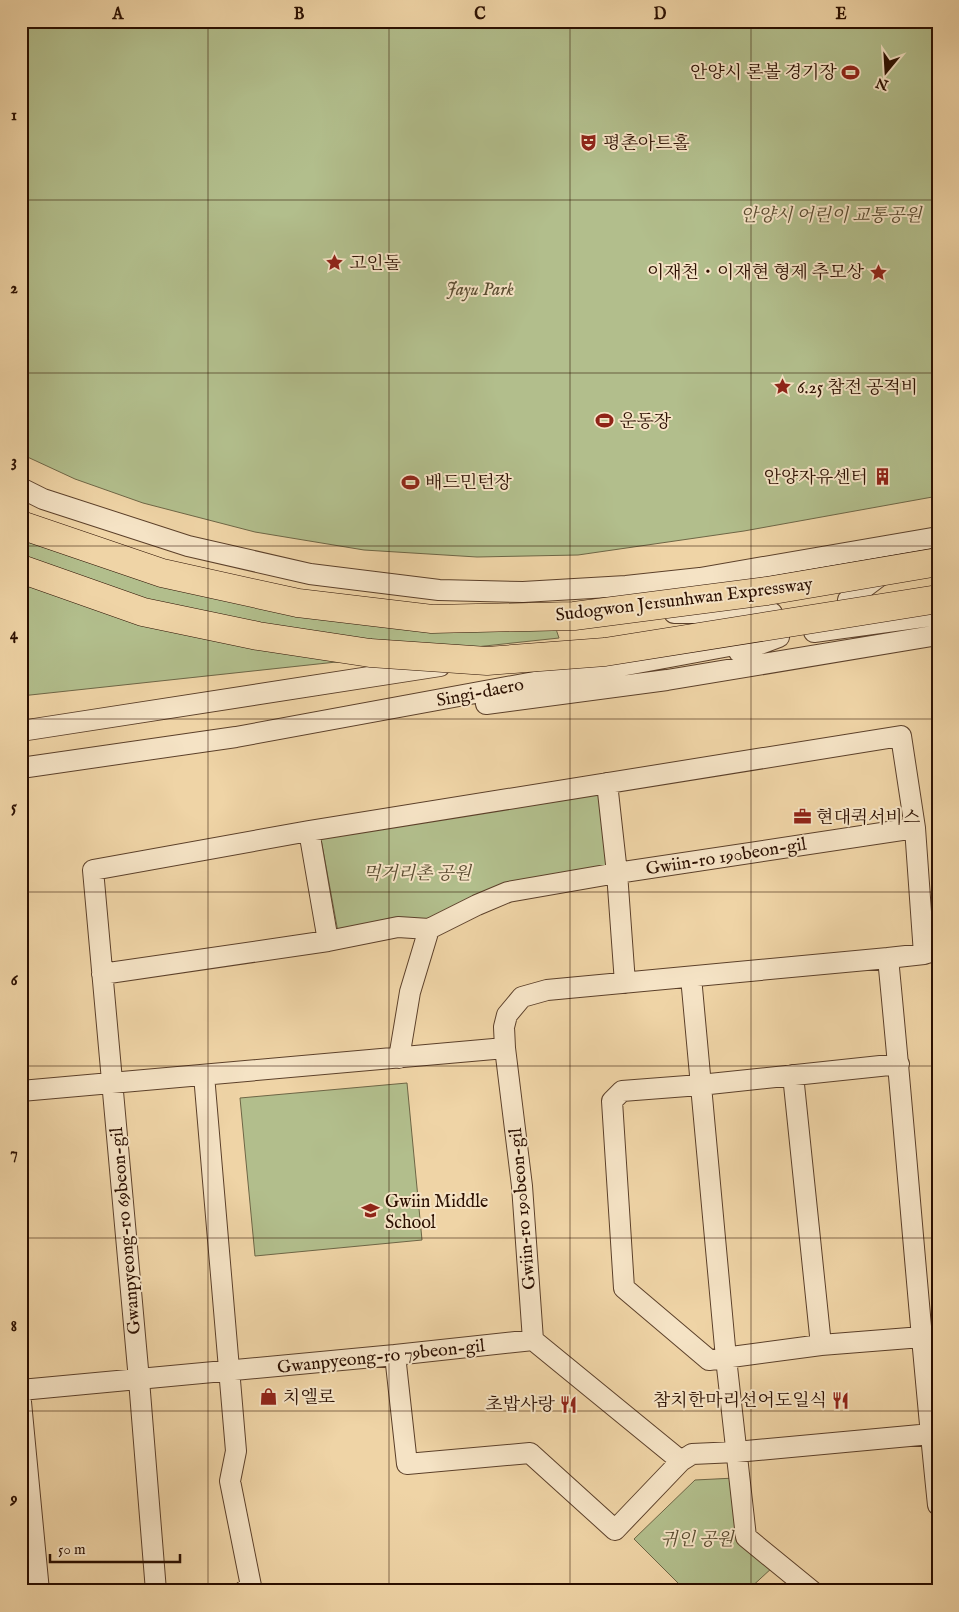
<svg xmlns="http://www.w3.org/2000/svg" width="959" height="1612" font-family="'IM FELL English','Noto Serif KR',serif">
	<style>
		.green { fill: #b2be8c; stroke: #6e6646 }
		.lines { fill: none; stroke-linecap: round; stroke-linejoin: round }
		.minor-casing { stroke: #5c402a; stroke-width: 22 }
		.minor { stroke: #f5e3c5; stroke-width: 20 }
		.highway-bridge-casing { stroke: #2b0f00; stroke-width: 29; stroke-linecap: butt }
		.highway-bridge { stroke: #efd4a6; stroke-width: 28 }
		.grid { fill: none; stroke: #2b0f00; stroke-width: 1; stroke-opacity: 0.55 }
		.labels { text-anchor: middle; stroke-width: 4; stroke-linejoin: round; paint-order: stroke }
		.poi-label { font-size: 18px; fill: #2b0f00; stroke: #f5e3c5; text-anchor: start }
		.park-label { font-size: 18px; font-style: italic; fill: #5a4c31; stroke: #f5e3c5 }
		.street-label { font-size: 18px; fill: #2b0f00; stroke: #f5e3c5 }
		.neatline { fill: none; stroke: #2b0f00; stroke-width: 2 }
		.grid-label { font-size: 16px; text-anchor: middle; font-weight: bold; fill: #2b0f00 }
	</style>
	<rect width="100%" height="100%" fill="#efd4a6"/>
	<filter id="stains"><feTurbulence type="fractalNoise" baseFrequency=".004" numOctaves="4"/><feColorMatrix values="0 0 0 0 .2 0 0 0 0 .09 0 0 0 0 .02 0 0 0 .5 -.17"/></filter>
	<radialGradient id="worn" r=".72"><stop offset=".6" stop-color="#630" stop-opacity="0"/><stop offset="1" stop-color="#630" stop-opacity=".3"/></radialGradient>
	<path class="green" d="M21 21H938V496L744 531 578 555 477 557 364 550 255 532 143 503 75 479 21 454Z
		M21 524 173 580 554 623 559 638 21 696Z
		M603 789 608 866 427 925 338 932 321 839Z
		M407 1083 422 1240 255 1256 240 1098Z
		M735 1478 741 1541 773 1567 747 1591H686L634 1539 695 1480Z"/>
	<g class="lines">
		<defs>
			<path id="minor" d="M21 488 43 499 188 546 310 574 439 590 523 592 626 586 700 578 938 537
				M848 600 885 572
				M674 613H772
				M814 632 938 615
				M739 652 779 637
				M486 704 667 680 938 635
				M21 731 440 666
				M21 768 236 737 751 642
				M309 831 328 941
				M888 958 924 954 938 950
				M102 974 328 941 398 927 429 929
				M691 977 726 1358 746 1537 812 1591
				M625 983 617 873 915 828
				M399 1058 410 992 429 929 477 905 508 892 617 873 607 783
				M899 1064 700 1085 622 1091 612 1101 624 1288 709 1360 821 1345 922 1337
				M204 1075 236 1451 230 1481 251 1586 244 1591
				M793 1075 821 1345
				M21 1091 505 1048
				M395 1355 407 1464 530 1453 615 1530 681 1461
				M21 1390 395 1355 533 1340
				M21 1402 39 1591
				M938 1433 931 1434 736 1452 692 1454 681 1461 533 1340 522 1186 505 1048 504 1027 507 1015 522 997 547 990 888 958C906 1140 919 1323 938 1505
				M156 1591 139 1380 93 870 309 831 901 736 915 828 924 954"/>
		</defs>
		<use href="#minor" class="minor-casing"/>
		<use href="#minor" class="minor"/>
		<defs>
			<path id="highway-bridge" d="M21 525 162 573 298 603 432 619 574 616 767 591 938 562
				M21 569 143 612 258 636 370 653 487 661 605 652 938 599"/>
		</defs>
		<use href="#highway-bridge" class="highway-bridge-casing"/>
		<use href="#highway-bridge" class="highway-bridge"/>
	</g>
	<path class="grid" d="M208 21V1591M389 21V1591M570 21V1591M751 21V1591M21 200H938M21 373H938M21 546H938M21 719H938M21 892H938M21 1066H938M21 1238H938M21 1411H938"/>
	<defs>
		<symbol id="stadium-bare" viewBox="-9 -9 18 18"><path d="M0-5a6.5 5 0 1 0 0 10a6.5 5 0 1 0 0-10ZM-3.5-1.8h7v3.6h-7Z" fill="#8f2418" stroke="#f5e3c5" stroke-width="2.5" paint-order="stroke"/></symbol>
		<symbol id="theatre-bare" viewBox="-9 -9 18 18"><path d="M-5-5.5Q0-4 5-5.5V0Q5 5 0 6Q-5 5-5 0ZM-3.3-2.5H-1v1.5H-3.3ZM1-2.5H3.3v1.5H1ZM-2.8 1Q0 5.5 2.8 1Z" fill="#8f2418" stroke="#f5e3c5" stroke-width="2.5" paint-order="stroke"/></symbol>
		<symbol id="sight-bare" viewBox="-9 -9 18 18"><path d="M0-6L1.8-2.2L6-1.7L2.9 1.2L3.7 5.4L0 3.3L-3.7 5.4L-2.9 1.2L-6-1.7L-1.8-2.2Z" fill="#8f2418" stroke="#f5e3c5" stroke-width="2.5" paint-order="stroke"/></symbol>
		<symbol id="building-bare" viewBox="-9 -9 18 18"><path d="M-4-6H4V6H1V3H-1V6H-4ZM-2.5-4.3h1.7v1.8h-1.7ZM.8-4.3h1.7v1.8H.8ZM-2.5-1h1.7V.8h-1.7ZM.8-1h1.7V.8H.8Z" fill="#8f2418" stroke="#f5e3c5" stroke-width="2.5" paint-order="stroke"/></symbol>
		<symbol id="office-bare" viewBox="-9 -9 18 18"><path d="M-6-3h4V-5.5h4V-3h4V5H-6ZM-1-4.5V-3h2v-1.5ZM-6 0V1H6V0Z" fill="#8f2418" stroke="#f5e3c5" stroke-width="2.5" paint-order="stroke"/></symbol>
		<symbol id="school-bare" viewBox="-9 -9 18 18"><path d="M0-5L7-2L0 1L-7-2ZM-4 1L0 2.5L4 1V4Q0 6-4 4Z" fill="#8f2418" stroke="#f5e3c5" stroke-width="2.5" paint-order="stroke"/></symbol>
		<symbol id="shop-bare" viewBox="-9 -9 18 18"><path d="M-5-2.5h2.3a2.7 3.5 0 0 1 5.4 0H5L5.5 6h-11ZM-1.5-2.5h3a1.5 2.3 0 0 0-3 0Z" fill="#8f2418" stroke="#f5e3c5" stroke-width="2.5" paint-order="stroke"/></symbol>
		<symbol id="restaurant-bare" viewBox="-9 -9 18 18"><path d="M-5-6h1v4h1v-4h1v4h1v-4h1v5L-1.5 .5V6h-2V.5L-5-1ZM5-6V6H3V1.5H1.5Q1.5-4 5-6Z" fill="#8f2418" stroke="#f5e3c5" stroke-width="2.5" paint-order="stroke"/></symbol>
	</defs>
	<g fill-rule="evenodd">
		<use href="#stadium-bare" x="838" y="60" width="25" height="25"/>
		<use href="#theatre-bare" x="576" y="130" width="25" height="25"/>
		<use href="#sight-bare" x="322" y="250" width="25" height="25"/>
		<use href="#sight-bare" x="866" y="260" width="25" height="25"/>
		<use href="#sight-bare" x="770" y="374" width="25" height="25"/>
		<use href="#stadium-bare" x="592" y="408" width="25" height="25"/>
		<use href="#building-bare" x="870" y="464" width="25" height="25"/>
		<use href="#stadium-bare" x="398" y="470" width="25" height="25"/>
		<use href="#office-bare" x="790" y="804" width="25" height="25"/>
		<use href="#school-bare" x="358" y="1198" width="25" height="25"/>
		<use href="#shop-bare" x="256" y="1384" width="25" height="25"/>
		<use href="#restaurant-bare" x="828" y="1388" width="25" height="25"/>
		<use href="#restaurant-bare" x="556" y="1392" width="25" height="25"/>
	</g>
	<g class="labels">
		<g class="poi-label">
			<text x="837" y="78" text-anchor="end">안양시 론볼 경기장</text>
			<text x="603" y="149">평촌아트홀</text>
			<text x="349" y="269">고인돌</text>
			<text x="864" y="278" text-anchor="end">이재천・이재현 형제 추모상</text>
			<text x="797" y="393">6.25 참전 공적비</text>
			<text x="619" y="427">운동장</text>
			<text x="868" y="483" text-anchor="end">안양자유센터</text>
			<text x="425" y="488">배드민턴장</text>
			<text x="816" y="823">현대퀵서비스</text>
			<text x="385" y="1207">Gwiin Middle<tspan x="385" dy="21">School</tspan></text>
			<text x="283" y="1403">치엘로</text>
			<text x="827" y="1406" text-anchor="end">참치한마리선어도일식</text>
			<text x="555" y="1410" text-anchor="end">초밥사랑</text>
		</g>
		<g class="park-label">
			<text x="831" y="221">안양시 어린이 교통공원</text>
			<text x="480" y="295">Jayu Park</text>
			<text x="417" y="879">먹거리촌 공원</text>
			<text x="697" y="1545">귀인 공원</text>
		</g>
		<g class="street-label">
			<text transform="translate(684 599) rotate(-7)" y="6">Sudogwon Je1sunhwan Expressway</text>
			<text transform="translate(480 692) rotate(-11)" y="6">Singi-daero</text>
			<text transform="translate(726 856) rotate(-9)" y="6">Gwiin-ro 190beon-gil</text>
			<text transform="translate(522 1209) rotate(-95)" y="6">Gwiin-ro 190beon-gil</text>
			<text transform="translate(125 1231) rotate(-95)" y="6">Gwanpyeong-ro 69beon-gil</text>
			<text transform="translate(381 1356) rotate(-6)" y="6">Gwanpyeong-ro 79beon-gil</text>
		</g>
	</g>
	<rect width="959" height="1612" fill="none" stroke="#efd4a6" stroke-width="55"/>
	<g transform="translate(886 72) rotate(198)" stroke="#f5e3c5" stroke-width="4" paint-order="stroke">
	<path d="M0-4L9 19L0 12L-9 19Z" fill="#2b0f00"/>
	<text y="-8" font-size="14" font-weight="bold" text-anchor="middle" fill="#2b0f00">N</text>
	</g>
	<path d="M50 1554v8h130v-8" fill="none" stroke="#2b0f00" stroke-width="2.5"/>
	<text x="58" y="1554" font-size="15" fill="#2b0f00" stroke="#f5e3c5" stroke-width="4" paint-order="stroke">50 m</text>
	<rect x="28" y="28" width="904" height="1556" class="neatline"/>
	<g class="grid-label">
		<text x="118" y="19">A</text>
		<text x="299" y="19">B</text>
		<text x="480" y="19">C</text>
		<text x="660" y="19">D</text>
		<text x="841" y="19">E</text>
		<text x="14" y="120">1</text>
		<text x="14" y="293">2</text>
		<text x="14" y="466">3</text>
		<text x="14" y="639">4</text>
		<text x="14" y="812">5</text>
		<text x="14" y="985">6</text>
		<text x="14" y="1158">7</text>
		<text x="14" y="1331">8</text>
		<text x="14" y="1504">9</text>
	</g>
	<rect width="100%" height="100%" filter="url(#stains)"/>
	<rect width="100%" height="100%" fill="url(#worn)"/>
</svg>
